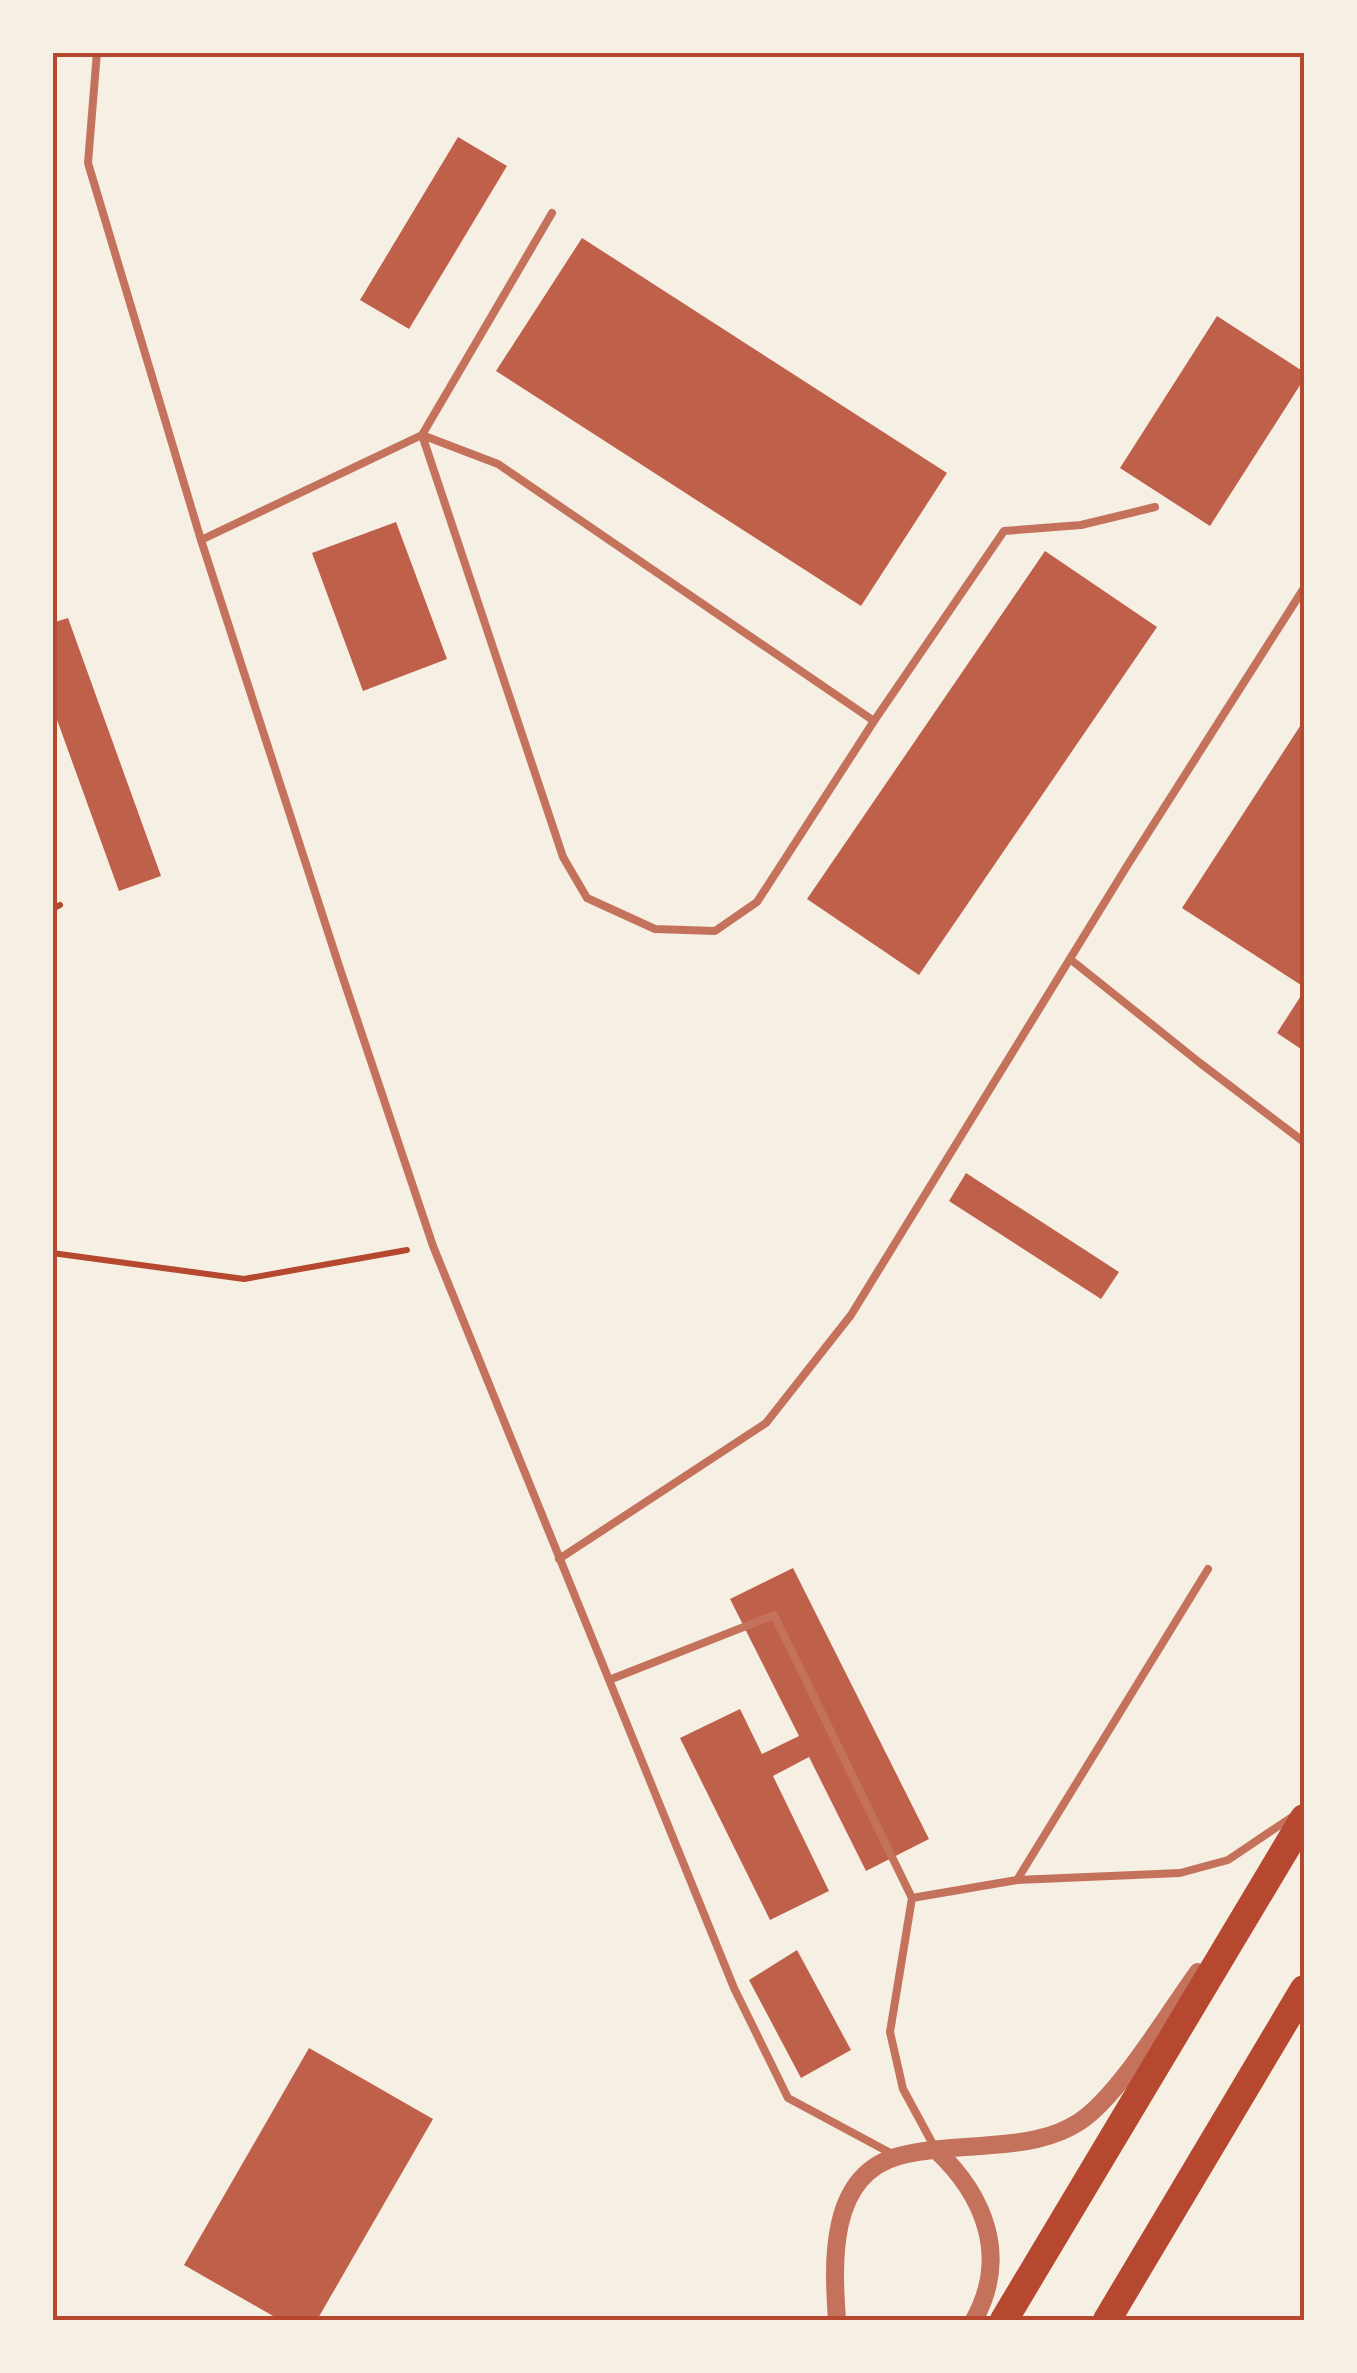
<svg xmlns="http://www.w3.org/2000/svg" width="1357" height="2373" font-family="Barlow,sans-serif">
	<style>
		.building { fill: #bf614a }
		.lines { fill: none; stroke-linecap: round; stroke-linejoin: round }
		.path { stroke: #b5482f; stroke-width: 6 }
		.service { stroke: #c5725c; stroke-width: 8 }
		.tertiary { stroke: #c5725c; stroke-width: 18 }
		.trunk { stroke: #b5482f; stroke-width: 28 }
		.neatline { fill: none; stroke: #b5482f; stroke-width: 4 }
	</style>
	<rect width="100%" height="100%" fill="#f6efe4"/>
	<path class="building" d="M458 137 507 166 409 329 360 300Z
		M582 238 947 473 861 606 496 371Z
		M1217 316 1304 372V379L1210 526 1120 468Z
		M396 522 447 659 363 691 312 553Z
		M1045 551 1157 627 919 975 807 899Z
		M68 618 161 876 119 891 52 706V623Z
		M1304 720V987L1182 908Z
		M1304 991V1051L1277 1033Z
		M966 1173 1119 1272 1101 1299 949 1201Z
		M793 1568 929 1839 866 1871 809 1757 773 1776 829 1891 770 1920 680 1738 740 1709 762 1754 799 1736 730 1599Z
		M797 1950 851 2050 801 2078 749 1980Z
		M309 2048 433 2119 317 2320H280L184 2265Z"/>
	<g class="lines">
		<path class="path" d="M52 909 60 905
			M52 1253 244 1279 407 1250"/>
		<path class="service" d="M97 52 88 163 201 540 339 966 433 1246 734 1988 788 2098 896 2156
			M552 213 422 435 563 857 587 898 655 929 715 931 757 902 874 721 1004 531 1081 525 1155 507
			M201 540 422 435 498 464 874 721
			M1070 959 1200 1063 1304 1142
			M559 1559 766 1423 851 1315 1127 866 1304 588
			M609 1680 774 1615 912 1898 890 2032 903 2089 935 2148
			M1017 1880 1208 1569
			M912 1898 1017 1880 1180 1873 1228 1860 1292 1817"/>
		<path class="tertiary" d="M936 2150C985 2196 1009 2257 974 2320
			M837 2320C833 2263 828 2175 899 2156 929 2148 961 2148 991 2145 1021 2143 1053 2139 1079 2122 1118 2097 1169 2012 1198 1972"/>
		<path class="trunk" d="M1004 2320 1304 1818
			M1107 2320 1304 1989"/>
	</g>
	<rect width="1357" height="2373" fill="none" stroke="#f6efe4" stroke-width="110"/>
	<rect x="55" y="55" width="1247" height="2263" class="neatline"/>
</svg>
